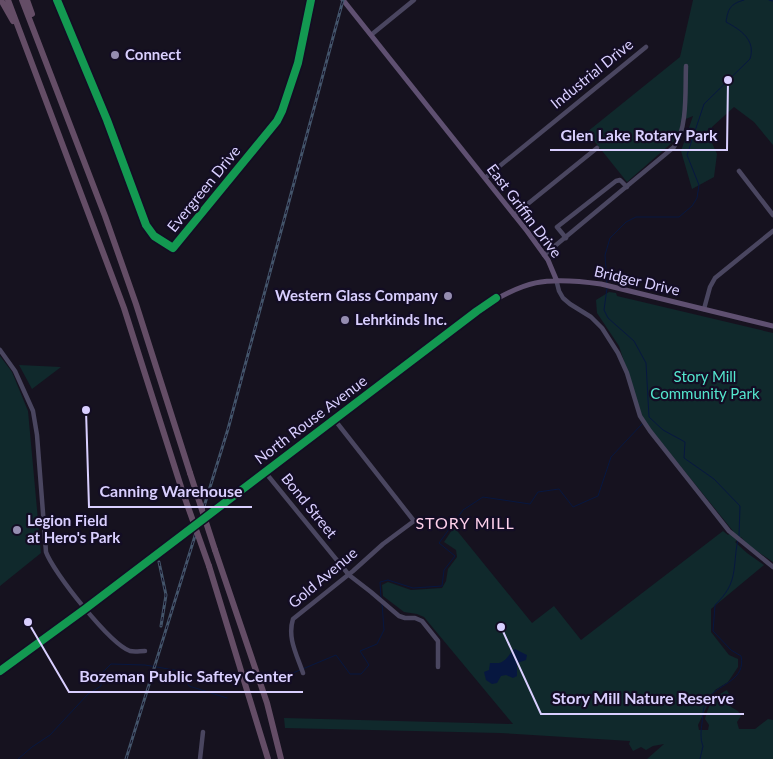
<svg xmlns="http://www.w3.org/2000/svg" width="773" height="759" font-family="Lato,sans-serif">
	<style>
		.green { fill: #10292c }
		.water { fill: #071740 }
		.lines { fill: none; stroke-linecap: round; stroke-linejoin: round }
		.stream { stroke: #071740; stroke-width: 1 }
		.minor { stroke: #4a4660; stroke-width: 4.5 }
		.major { stroke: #5f5071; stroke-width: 5 }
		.highway { stroke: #644d66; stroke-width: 6 }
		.rail-casing { stroke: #43546a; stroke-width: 3 }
		.rail { stroke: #130d24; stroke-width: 1; stroke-dasharray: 4; stroke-linecap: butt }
		.highway-bridge { stroke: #644d66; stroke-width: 6 }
		.cycleway-casing { stroke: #130d24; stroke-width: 11 }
		.cycleway { stroke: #139951; stroke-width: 8 }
		.poi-dot { fill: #958db1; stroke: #130d24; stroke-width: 2 }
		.labels { text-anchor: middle; stroke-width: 4.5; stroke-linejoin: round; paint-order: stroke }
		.poi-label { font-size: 15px; font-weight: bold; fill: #d9cfff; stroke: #130d24; text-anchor: start }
		.street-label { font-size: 15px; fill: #d9cfff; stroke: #130d24 }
		.park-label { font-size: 15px; fill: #54e6ce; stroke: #130d24 }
		.neighbourhood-label { font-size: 16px; letter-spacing: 1px; fill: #ffd1eb; stroke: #130d24 }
		.leader { fill: none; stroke: #d9cfff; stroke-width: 2 }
		.callout-dot { fill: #d9cfff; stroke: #130d24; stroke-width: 2 }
		.callout-label { font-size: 16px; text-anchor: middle; font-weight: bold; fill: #d9cfff; stroke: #130d24; stroke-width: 4.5; stroke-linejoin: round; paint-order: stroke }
	</style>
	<rect width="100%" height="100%" fill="#16121f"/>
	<path class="green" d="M693 0H773V145L754 122 734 107 712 127V143L717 154 714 177 692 189 681 151 693 116 681 121 680 132 675 140 627 182 587 132 680 57Z
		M609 292 616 293 617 296 773 333V562L748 545 741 537 735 542 747 553 764 565 711 609V632L729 655 738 659V667L728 682 715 690 698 725 699 730H708L709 725 705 719C709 704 713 697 727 690L731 698V707L738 711 741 716 737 722 739 729H755L768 719 773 720V759H647L664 744 653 746 646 750 641 747 633 751 629 744 630 741 500 733 285 728 284 718 513 724 424 617 417 614 404 612 383 596 382 585 388 582 411 590 442 588 446 581 448 569 457 557 456 550 444 542 454 527 532 623 554 606 581 640 723 531 728 535 733 531 648 426 642 416 619 346 597 313 596 300Z
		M0 356 12 372 28 411 41 553 0 586Z
		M19 365 61 367 32 389Z"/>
	<path class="water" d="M515 649 527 655 526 660 517 663V676L513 678 506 675 501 676 497 683 492 684 486 680 484 672 489 670 490 663C493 663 496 663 499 663 507 661 509 653 515 649Z"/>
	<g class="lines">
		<path class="stream" d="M769 0 773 1
			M607 284 605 255 610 238 626 222 636 217H679L692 206 697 198 699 185 687 155 704 104 750 59C756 40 741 30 726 22 728 9 730 4 744 0
			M607 288 604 310 608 318 634 341 646 363 649 417 663 430 685 442 684 458 714 479 740 506 739 536
			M381 599 380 582 388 580 413 588 442 586 444 570 455 556 439 543 463 510 483 497 530 504 538 492 559 489 573 507 598 496 611 457 642 424
			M281 678 336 655 350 674H361L369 665 360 651 377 644 384 630 382 603
			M18 759 32 747 50 735 88 694 101 686 102 673 111 664 145 665 180 671 189 686 227 698
			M700 759 703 746C700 739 701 730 702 723 703 713 703 704 709 697 721 683 746 680 741 656L731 650 713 631 715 605C739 582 732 569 738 539"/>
		<path class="minor" d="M57 0 107 120 146 225 154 236 173 248 277 121 282 111 298 63 311 0
			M371 35 414 0
			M739 171 773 215
			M485 178 646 47
			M514 215 597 148
			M566 238 557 227 616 181 620 180 627 187
			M544 255 674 147C688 128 685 90 686 66
			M556 279 559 291 563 298 570 304 591 317 602 328 618 353 627 373 640 416 650 431 729 531 773 567
			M704 309 710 287 715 278 773 231
			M0 350 15 371 33 411 37 435 46 552C53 572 110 644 130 651 135 652 140 651 145 651
			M265 472 349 575 371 592 399 616 405 618H415L422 621 438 641V667
			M303 673C297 655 287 638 293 619L353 571 383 544 414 521 334 419
			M200 759 203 732"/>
		<path class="major" d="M343 0 527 231 548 260 556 279
			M0 671 85 609 477 311C524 280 545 276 601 284L773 326"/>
		<path class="highway" d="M1 0 13 21
			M8 0 124 308 182 490
			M22 0 105 216 136 304 190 473
			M27 0 32 14
			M215 550 267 703 281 759
			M209 566 268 759"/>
		<defs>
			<path id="rail" d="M159 562 166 595 161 626
				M126 759 228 429 343 0"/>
		</defs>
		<use href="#rail" class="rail-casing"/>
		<use href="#rail" class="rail"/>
		<path class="highway-bridge" d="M190 473 215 550
			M182 490 209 566"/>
		<defs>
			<path id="cycleway" d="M57 0 107 120 146 225 154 236 173 248 277 121 282 111 298 63 311 0
				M0 671 85 609 477 311 496 298"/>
		</defs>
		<use href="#cycleway" class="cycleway-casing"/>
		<use href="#cycleway" class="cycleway"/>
	</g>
	<g class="poi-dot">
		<circle cx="115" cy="55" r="5"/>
		<circle cx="448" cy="296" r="5"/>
		<circle cx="345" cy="320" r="5"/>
		<circle cx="17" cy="530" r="5"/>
	</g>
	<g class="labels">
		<g class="poi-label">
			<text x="125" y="60">Connect</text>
			<text x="438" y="301" text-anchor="end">Western Glass Company</text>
			<text x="355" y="325">Lehrkinds Inc.</text>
			<text x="27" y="526">Legion Field<tspan x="27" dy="17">at Hero's Park</tspan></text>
		</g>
		<g class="street-label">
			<text transform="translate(592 74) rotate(-39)" y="5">Industrial Drive</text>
			<text transform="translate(204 189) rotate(-51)" y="5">Evergreen Drive</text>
			<text transform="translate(524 211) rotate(53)" y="5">East Griffin Drive</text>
			<text transform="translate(637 281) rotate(13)" y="5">Bridger Drive</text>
			<text transform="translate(311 420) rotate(-37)" y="5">North Rouse Avenue</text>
			<text transform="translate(309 506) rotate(51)" y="5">Bond Street</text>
			<text transform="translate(323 578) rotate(-40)" y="5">Gold Avenue</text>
		</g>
		<g class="park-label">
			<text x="705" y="382">Story Mill<tspan x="705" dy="17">Community Park</tspan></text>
		</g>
		<g class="neighbourhood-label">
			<text x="465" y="529">STORY MILL</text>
		</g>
	</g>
	<path class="leader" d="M728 80L727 150H550M86 410L89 507H252M28 622L69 692H303M501 627L541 714H744"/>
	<g class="callout-dot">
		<circle cx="728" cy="80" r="5"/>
		<circle cx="86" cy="410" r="5"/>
		<circle cx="28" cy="622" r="5"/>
		<circle cx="501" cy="627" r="5"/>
	</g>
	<g class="callout-label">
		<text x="639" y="141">Glen Lake Rotary Park</text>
		<text x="171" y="497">Canning Warehouse</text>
		<text x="186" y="682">Bozeman Public Saftey Center</text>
		<text x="643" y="704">Story Mill Nature Reserve</text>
	</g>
</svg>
